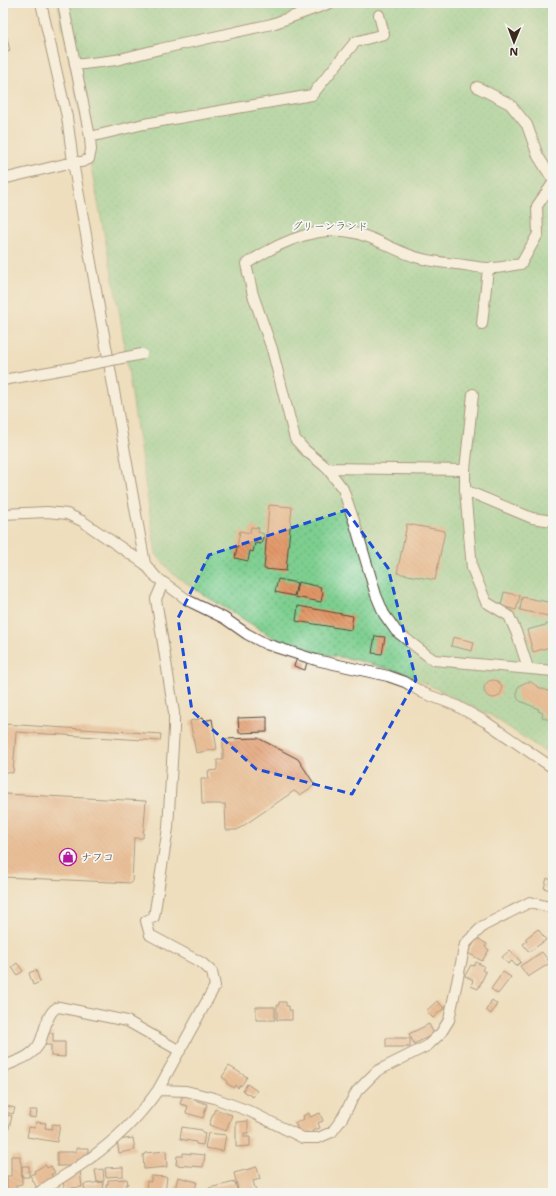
<svg xmlns="http://www.w3.org/2000/svg" width="556" height="1196" font-family="'Shantell Sans','Klee One',sans-serif">
	<style>
		.grass { fill: url(#grass-dots); stroke: #5c7c57 }
		.building { fill: url(#building-back-hatch) }
		.lines { fill: none; stroke-linecap: round; stroke-linejoin: round }
		.minor-casing { stroke: #564536; stroke-width: 12 }
		.minor { stroke: #fff; stroke-width: 10 }
		.minor-bridge-casing { stroke: #564536; stroke-width: 12; stroke-linecap: butt }
		.minor-bridge { stroke: #fff; stroke-width: 10 }
		.marked { fill: none; stroke: #1d4ed8; stroke-width: 3; stroke-dasharray: 8 5; stroke-linejoin: round }
		.labels { text-anchor: middle; stroke-width: 3.5; stroke-linejoin: round; paint-order: stroke }
		.park-label { font-size: 11px; fill: #4f5c40; stroke: #f6f6f2 }
		.poi-label { font-size: 11px; fill: #3b2a1e; stroke: #f6f6f2; text-anchor: start }
	</style>
	<defs>
		<pattern id="grass-dots" width="8" height="8" patternUnits="userSpaceOnUse"><rect width="8" height="8" fill="#7dcf90"/><path d="M2 2h.1M6 6h.1" fill="none" stroke="#68a875" stroke-width="1.8" stroke-linecap="round"/></pattern>
		<pattern id="building-back-hatch" width="6" height="6" patternUnits="userSpaceOnUse"><rect width="6" height="6" fill="#e29767"/><path d="M-1 5l2 2M0 0l6 6M5-1l2 2" fill="none" stroke="#b87b54"/></pattern>
	</defs>
	<rect width="100%" height="100%" fill="#f6f6f2"/>
	<filter id="ink" filterUnits="userSpaceOnUse"><feTurbulence type="fractalNoise" baseFrequency=".025" numOctaves="2"/><feDisplacementMap in="SourceGraphic" scale="8" xChannelSelector="R" yChannelSelector="G"/><feConvolveMatrix kernelMatrix="1 2 1 2 8 2 1 2 1" color-interpolation-filters="sRGB"/></filter>
	<filter id="wash" filterUnits="userSpaceOnUse"><feTurbulence type="fractalNoise" baseFrequency=".012" numOctaves="4" result="noise"/><feDisplacementMap in="SourceGraphic" scale="16" xChannelSelector="R" yChannelSelector="G"/><feGaussianBlur stdDeviation="0.9" result="paint"/><feColorMatrix in="noise" values="0 0 0 0 0 0 0 0 0 0 0 0 0 0 0 0 0 1.4 0 .05"/><feComposite in="paint" operator="in"/></filter>
	<g filter="url(#wash)">
		<rect width="100%" height="100%" fill="#eedebd"/>
		<path class="grass" d="M58 3H553V757L490 715 404 673 352 659 310 652 279 641 201 593 172 573 156 554 119 310 97 197Z"/>
		<g id="blocks">
			<path class="building" d="M3 29H5L10 51 3 53Z
				M269 505 292 507 286 571 264 569Z
				M407 524 445 531 435 580 397 573Z
				M251 527 259 528 258 532 264 534 261 544 255 543 253 552 250 551 248 561 235 558 240 531 250 533Z
				M278 579 297 583 294 596 275 592Z
				M298 582 321 587 320 591 323 592 321 602 295 597Z
				M504 592 520 596 516 610 501 606Z
				M522 597 553 603V617L520 610Z
				M298 606 353 616 351 630 296 621Z
				M553 623V646L533 652 527 630Z
				M375 636 385 637 382 654 372 653Z
				M453 637 474 642 472 651 451 646Z
				M297 658 307 662 305 670 294 666Z
				M484 689a9 9 0 1 1 18 0a9 9 0 1 1-18 0Z
				M527 682H531L538 687 548 691 553 694 552 721 542 717 543 713 538 711 539 709 520 701 518 699 517 697V689L520 685Z
				M267 717V732L239 733 238 718Z
				M203 718 204 721 212 719 217 749 196 753 190 721Z
				M3 724 161 734 160 741 16 732 13 773 3 772Z
				M258 738 298 759 315 785 300 795 294 791 237 830H226L225 804H202L201 779H209L208 771 217 770V760H223V739Z
				M5 794 146 801 143 838H134L132 883 3 877V804Z
				M547 878 553 881V891L544 888Z
				M538 929 546 940 529 952 523 944 527 941 525 939Z
				M477 938 487 944 485 947 489 950 482 961 468 953Z
				M510 950 521 962 516 966 512 961 508 964 502 957Z
				M542 952 550 963 528 977 520 966Z
				M476 962 484 966 482 970 486 972 478 989 471 986 473 980 465 976 471 965 474 966Z
				M17 963 23 971 17 975 12 967Z
				M36 970 40 982 33 985 29 973Z
				M503 972 511 977 498 994 491 989Z
				M492 1000 497 1004 491 1014 486 1010Z
				M437 1001 444 1008 433 1018 426 1011Z
				M279 1002H286V1006H289V1010H292V1020H277V1005H279Z
				M256 1007H275V1020H256Z
				M429 1024 434 1034 414 1044 409 1034Z
				M46 1033H53V1042H65V1057L51 1056V1045H45Z
				M386 1038H410V1047H386Z
				M229 1066 247 1077 241 1086 240 1085 238 1088 235 1085 234 1088 226 1083 227 1081 222 1077Z
				M247 1084 257 1091 253 1097 243 1091Z
				M183 1094 195 1097 194 1100 207 1104 203 1118 186 1113 188 1106 180 1104Z
				M7 1106 15 1108 13 1114 5 1112Z
				M215 1109 232 1115 226 1131 209 1125Z
				M30 1110H37L36 1118 29 1117Z
				M309 1113 310 1117 320 1113 323 1121 318 1123 320 1128 312 1131 314 1134 301 1136 295 1123 304 1119 303 1116Z
				M3 1114 12 1116 7 1136 3 1135Z
				M248 1121V1133H244V1137H250V1146L236 1147V1122Z
				M36 1122 46 1123 45 1128 52 1129V1124L60 1125 57 1142 27 1137 29 1127 35 1128Z
				M182 1127 202 1130V1132L205 1133 203 1145 196 1144V1142L180 1139Z
				M208 1133 226 1135 223 1151 205 1148Z
				M133 1138 135 1150 119 1153 117 1140Z
				M76 1148H88V1158L84 1160H76V1166H57V1152H76Z
				M166 1151 167 1167 144 1169 143 1155 145 1154V1153Z
				M183 1153 205 1155 203 1167 176 1165 177 1156H183Z
				M11 1156H20V1162H21L22 1184 16 1185 17 1193H7V1176H11Z
				M45 1165 47 1168 51 1166 55 1173 51 1174 54 1179 37 1188 30 1175 35 1173 34 1171Z
				M22 1166H29V1177H22Z
				M123 1167V1176L106 1177 105 1168Z
				M257 1167 260 1179 253 1181 256 1192 239 1193 234 1173Z
				M103 1169 104 1181 97 1182 95 1170Z
				M80 1171 82 1187 72 1188 73 1192 65 1193 63 1181H66V1178L72 1177V1175Z
				M151 1176 167 1177 165 1193 146 1191 147 1181 151 1182Z
				M178 1177 197 1182 194 1193H174Z
				M127 1179 128 1184H126V1193H106V1184H108V1180Z
				M103 1182 104 1193H85L84 1184Z
				M235 1182 238 1193H210L209 1188Z"/>
		</g>
	</g>
	<g filter="url(#ink)">
		<use href="#blocks" fill-opacity="0" stroke="#564536" stroke-width="1"/>
		<g class="lines">
			<defs>
				<path id="minor" d="M41 3 67 117 73 162 145 564 156 577 189 601 224 618 247 634 266 644 316 660 388 676 405 682 423 693 455 705 486 722 553 768
					M75 65 116 60 160 49 272 24 330 3
					M477 87 510 104 527 125 538 156 553 180
					M90 137 144 124 312 95 355 42 384 34 379 15
					M3 179 73 162H82L89 159 91 150 90 137 69 34 64 8 65 3
					M553 183 537 206 538 234 521 264C510 265 498 269 488 268 480 268 471 266 464 265 449 263 433 262 419 258 400 253 383 242 365 236 324 221 281 241 246 264L253 295 272 349 295 439 305 450 327 468 343 489 355 524 376 595 384 614 396 631 428 656 434 660 553 671
					M482 324 488 269
					M3 380 82 366
					M473 394 465 470V490L472 568 486 602 509 616 517 634 528 668
					M327 468 465 470
					M465 490 532 518 553 521
					M3 514 47 512 67 514 82 521 145 564
					M3 1067C15 1061 30 1058 38 1046 45 1035 46 1010 59 1007L127 1021 180 1051
					M158 1090 186 1091 214 1098 249 1111 303 1138H318L332 1132 341 1120 357 1091 377 1071 427 1046 441 1033 449 1020 465 944 483 926 530 902 553 908
					M38 1193C55 1181 73 1171 89 1159 116 1140 139 1117 158 1090L215 986 212 972 202 963 150 935 146 921 154 917 168 828 174 729V713L156 599 163 583"/>
			</defs>
			<use href="#minor" class="minor-casing"/>
			<use href="#minor" class="minor"/>
			<defs>
				<path id="minor-bridge" d="M82 366 142 354"/>
			</defs>
			<use href="#minor-bridge" class="minor-bridge-casing"/>
			<use href="#minor-bridge" class="minor-bridge"/>
		</g>
	</g>
	<path d="M0 0H556V1196H0ZM346 510 388 568 416 680 352 794 256 769 192 711 178 618 209 555Z" fill="#eedebd" fill-opacity=".55" fill-rule="evenodd"/>
	<path class="marked" d="M346 510 388 568 416 680 352 794 256 769 192 711 178 618 209 555Z"/>
	<defs>
		<symbol id="shop-ring" viewBox="-11 -11 22 22"><circle r="9.5" fill="#f6f6f2" stroke="#b5179e" stroke-width="1.5"/><path d="M-5-2.5h2.3a2.7 3.5 0 0 1 5.4 0H5L5.5 6h-11ZM-1.5-2.5h3a1.5 2.3 0 0 0-3 0Z" fill="#b5179e"/></symbol>
	</defs>
	<g fill-rule="evenodd">
		<use href="#shop-ring" x="58" y="847" width="20" height="20"/>
	</g>
	<g class="labels">
		<g class="park-label">
			<text x="330" y="230">グリーンランド</text>
		</g>
		<g class="poi-label">
			<text x="81" y="861">ナフコ</text>
		</g>
	</g>
	<rect width="556" height="1196" fill="none" stroke="#f6f6f2" stroke-width="16"/>
	<g transform="translate(514 42) rotate(181)" stroke="#f6f6f2" stroke-width="3" paint-order="stroke">
	<path d="M0-3L7 15L0 10L-7 15Z" fill="#3b2a1e"/>
	<text y="-6" font-size="11" font-weight="bold" text-anchor="middle" fill="#3b2a1e">N</text>
	</g>
</svg>
